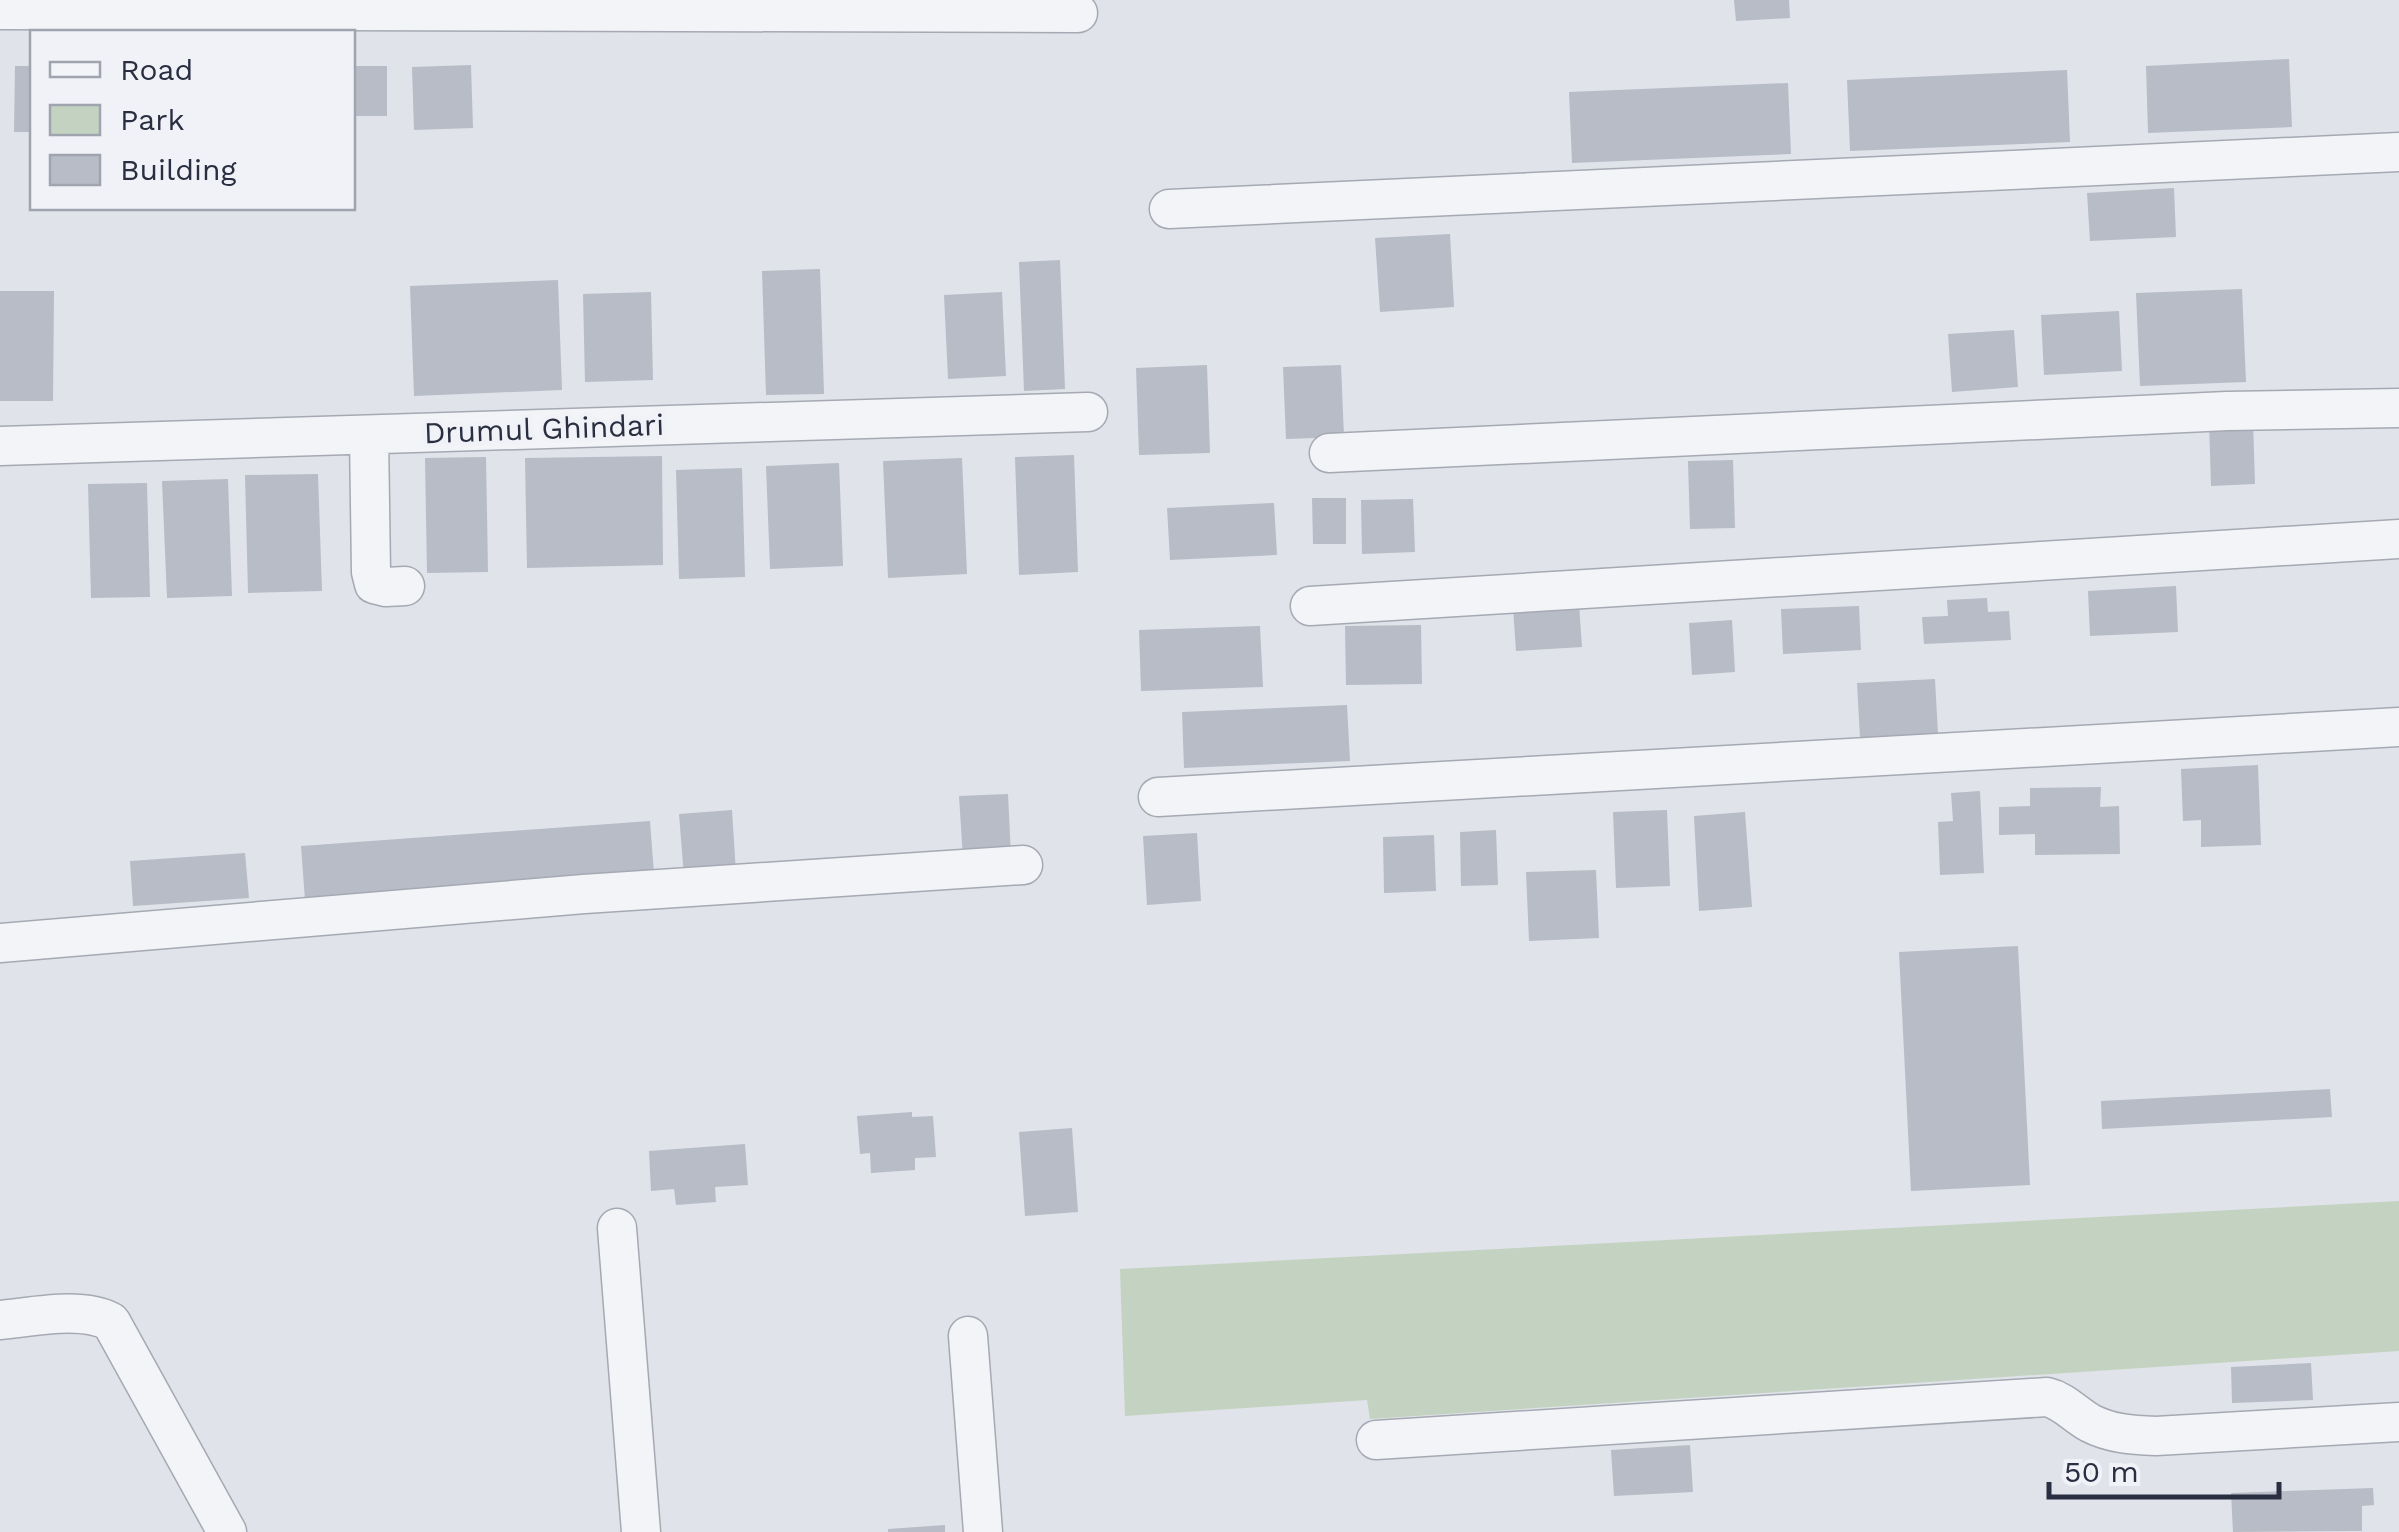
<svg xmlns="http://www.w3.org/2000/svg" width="2399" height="1532" font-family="'Work Sans',sans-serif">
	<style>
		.green { fill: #c4d3c1 }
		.building { fill: #b7bcc6 }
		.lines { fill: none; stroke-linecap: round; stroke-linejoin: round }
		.minor-casing { stroke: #a5a9b3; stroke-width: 41 }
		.minor { stroke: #f3f4f7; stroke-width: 38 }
		.labels { text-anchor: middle; stroke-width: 9; stroke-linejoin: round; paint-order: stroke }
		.street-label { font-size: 30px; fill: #292f41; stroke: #f0f2f7 }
	</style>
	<rect width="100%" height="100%" fill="#e0e3e9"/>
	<path class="green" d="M2399 1201V1351L1370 1419 1367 1400 1125 1416 1120 1269Z"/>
	<path class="building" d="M1734 0H1789L1790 18 1736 21Z
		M2289 59 2292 127 2148 133 2146 66Z
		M471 65 473 128 414 130 412 67Z
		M15 66H32V132H14Z
		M352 66H387V116H352Z
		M2067 70 2070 142 1850 151 1847 80Z
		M1788 83 1791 154 1572 163 1569 92Z
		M2174 188 2176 237 2090 241 2087 193Z
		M1450 234 1454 307 1380 312 1375 238Z
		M1060 260 1065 389 1024 391 1019 262Z
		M820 269 824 394 766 395 762 271Z
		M558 280 562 390 414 396 410 286Z
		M2242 289 2246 382 2140 386 2136 293Z
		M0 291H54L53 401H0Z
		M651 292 653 380 585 382 583 294Z
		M1002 292 1006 376 948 379 944 295Z
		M2119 311 2122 371 2044 375 2041 315Z
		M2014 330 2018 387 1952 392 1948 334Z
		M1207 365 1210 453 1139 455 1136 368Z
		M1341 365 1344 437 1286 439 1283 367Z
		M2253 421 2255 484 2211 486 2209 422Z
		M1074 455 1078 572 1019 575 1015 457Z
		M662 456 663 565 527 568 525 458Z
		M486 457 488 572 427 573 425 458Z
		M962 458 967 574 888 578 883 461Z
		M1733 460 1735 528 1690 529 1688 461Z
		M839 463 843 566 770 569 766 466Z
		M742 468 745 577 679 579 676 470Z
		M318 474 322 591 248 593 245 475Z
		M228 479 232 596 167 598 162 481Z
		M147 483 150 597 91 598 88 484Z
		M1312 498H1346V544H1313Z
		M1413 499 1415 552 1362 554 1361 500Z
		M1274 503 1277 555 1170 560 1167 508Z
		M2176 586 2178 632 2090 636 2088 591Z
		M1987 598 1988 612 2009 611 2011 640 1924 644 1922 617 1948 616 1947 600Z
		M1579 604 1582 647 1516 651 1513 608Z
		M1859 606 1861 650 1783 654 1781 609Z
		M1732 620 1735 672 1692 675 1689 623Z
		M1421 625 1422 684 1346 685 1345 626Z
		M1260 626 1263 687 1141 691 1139 630Z
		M1935 679 1938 734 1860 738 1857 683Z
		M1347 705 1350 761 1184 768 1182 712Z
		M2258 765 2261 845 2201 847V820L2183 821 2181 769Z
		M2101 787 2100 807 2119 806 2120 854 2035 855V834L1999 835V807L2030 806V788Z
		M1980 791 1984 873 1940 875 1938 822 1953 821 1951 793Z
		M1008 794 1011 856 963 859 959 796Z
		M732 810 736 873 684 877 679 814Z
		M1667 810 1670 886 1616 888 1613 812Z
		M1745 812 1752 907 1699 911 1694 816Z
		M650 821 654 874 305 900 301 846Z
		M1496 830 1498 885 1461 886 1460 832Z
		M1197 833 1201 901 1147 905 1143 836Z
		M1434 835 1436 891 1384 893 1383 837Z
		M245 853 249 898 133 906 130 861Z
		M1596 870 1599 938 1529 941 1526 872Z
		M2018 946 2030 1185 1911 1191 1899 952Z
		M2330 1089 2332 1117 2102 1129 2101 1101Z
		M912 1112V1117L933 1116 936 1157 915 1158V1170L871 1173 870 1153 860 1154 857 1116Z
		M1072 1128 1078 1212 1025 1216 1019 1132Z
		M745 1144 748 1185 715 1187 716 1202 676 1205 674 1189 651 1191 649 1151Z
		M2311 1363 2313 1400 2232 1403 2231 1367Z
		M1690 1445 1693 1492 1614 1496 1611 1450Z
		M2373 1488 2374 1505 2362 1506V1531L2233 1532 2231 1493Z
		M945 1525V1532H888V1529Z"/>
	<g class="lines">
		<defs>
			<path id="minor" d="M0 10 1078 13
				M1169 209 2399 152
				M369 435 371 572 374 584 386 587 405 586
				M0 446 1088 412
				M1329 453 2227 411 2399 408
				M1310 606 2399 539
				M1158 797 2399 727
				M0 943 584 894 1023 865
				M617 1228 641 1532
				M0 1320C33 1317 82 1306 111 1322L227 1532
				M968 1336 983 1532
				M1376 1440 2047 1397C2064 1401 2074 1414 2090 1423 2111 1434 2133 1435 2156 1436L2399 1422"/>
		</defs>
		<use href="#minor" class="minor-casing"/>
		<use href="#minor" class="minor"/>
	</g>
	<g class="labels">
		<g class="street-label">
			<text transform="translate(544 429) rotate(-2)" y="10">Drumul Ghindari</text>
		</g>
	</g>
	<rect x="30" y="30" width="325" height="180" fill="#f0f2f7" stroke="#a0a4ae" stroke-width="2.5"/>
	<rect x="50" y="62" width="50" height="15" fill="#f3f4f7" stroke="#a0a4ae" stroke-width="2.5"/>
	<text x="120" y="80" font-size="30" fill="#292f41">Road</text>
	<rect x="50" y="105" width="50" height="30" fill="#c4d3c1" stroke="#a0a4ae" stroke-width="2.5"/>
	<text x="120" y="130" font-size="30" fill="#292f41">Park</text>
	<rect x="50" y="155" width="50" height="30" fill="#b7bcc6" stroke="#a0a4ae" stroke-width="2.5"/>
	<text x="120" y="180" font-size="30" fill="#292f41">Building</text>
	<path d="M2049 1482v15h230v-15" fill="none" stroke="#292f41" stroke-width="5"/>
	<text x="2064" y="1482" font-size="30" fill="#292f41" stroke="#f0f2f7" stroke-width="8" paint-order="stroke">50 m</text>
</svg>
